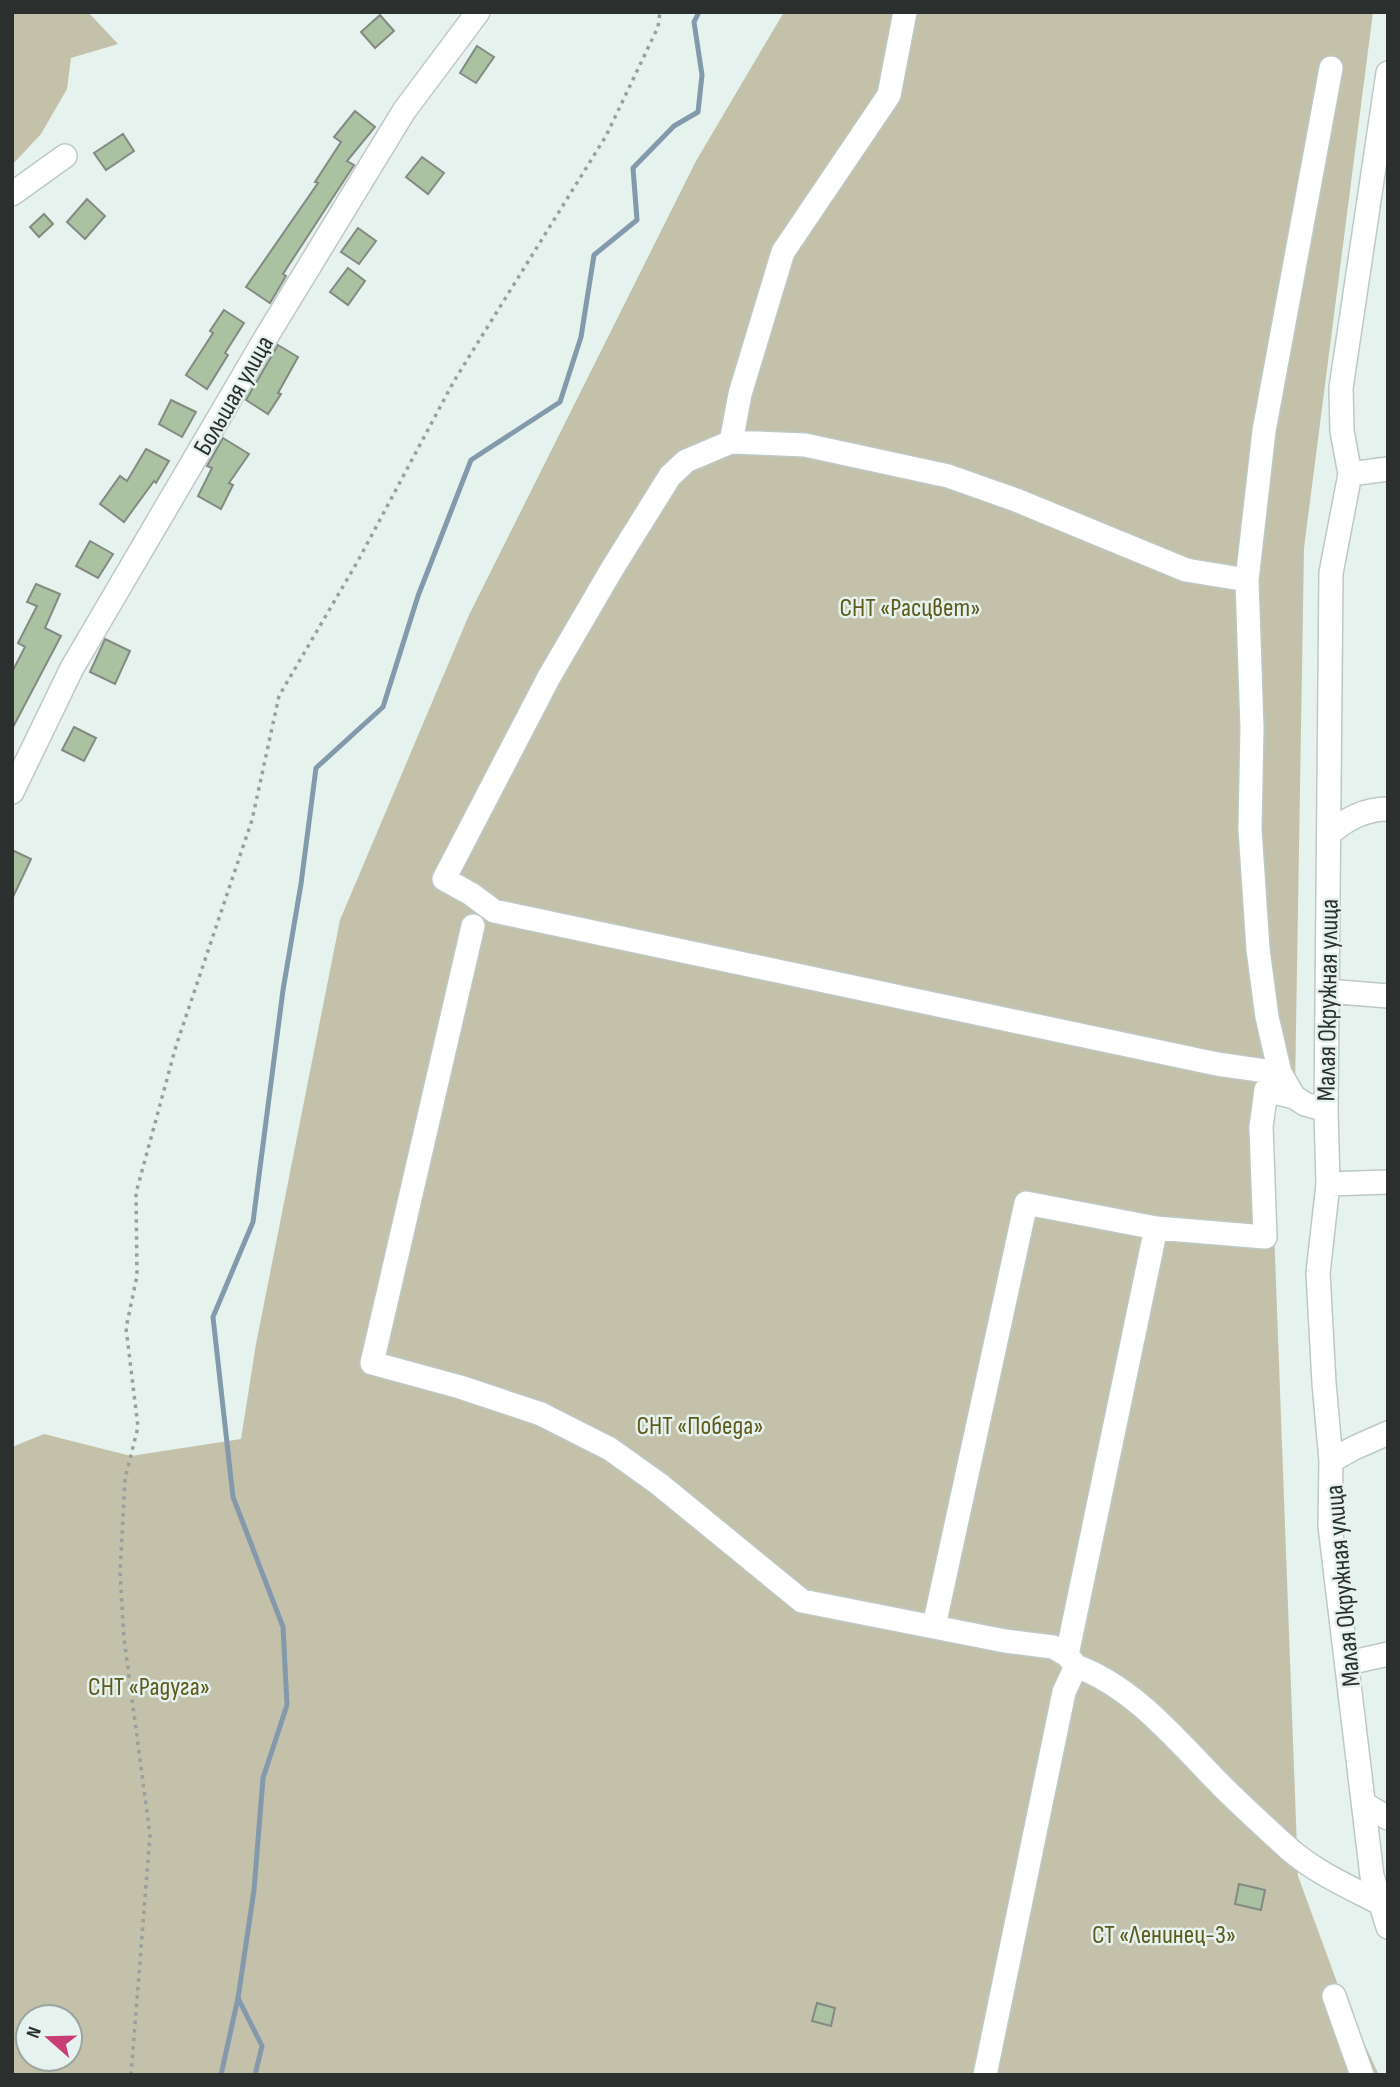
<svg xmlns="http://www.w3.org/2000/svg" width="1400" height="2087" font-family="'Sofia Sans Condensed',sans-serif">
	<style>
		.green { fill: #c3c1aa; fill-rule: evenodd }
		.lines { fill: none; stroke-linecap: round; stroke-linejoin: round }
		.stream { stroke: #829aab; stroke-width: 5 }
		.building { fill: #aac1a2; stroke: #848a82; stroke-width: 2 }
		.minor-casing { stroke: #bdc9c5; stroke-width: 26 }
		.path { stroke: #97a09d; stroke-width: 3.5; stroke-dasharray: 3.5 5; stroke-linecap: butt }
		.minor { stroke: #fff; stroke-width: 23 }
		.labels { text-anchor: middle; stroke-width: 5; stroke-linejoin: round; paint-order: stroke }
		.street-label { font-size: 26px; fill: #2b2f2e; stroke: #e6f2ed }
		.park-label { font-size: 26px; fill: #5f591c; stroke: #e6f2ed }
	</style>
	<rect width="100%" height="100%" fill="#e6f2ed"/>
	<path class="green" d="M12 12H88L118 44 71 58 67 89 41 134 12 165Z
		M784 12H1373L1304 548 1295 1089 1275 1087 1270 1121 1298 1876 1342 1996 1379 2075H12V1447L44 1434 131 1456 241 1439 256 1344 340 920 469 615 696 161ZM28 2017H70V2059H28Z"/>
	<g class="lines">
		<path class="stream" d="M238 1998 262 2046 255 2075
			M221 2075 238 1998 254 1890 263 1778 287 1705 283 1627 233 1497 213 1317 253 1222 283 990 301 884 316 768 383 707 418 596 471 460 560 402 581 337 594 255 637 220 633 168 674 126 698 112 702 75 694 22 699 12"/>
	</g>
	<path class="building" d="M380 15 394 31 375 48 361 32Z
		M477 46 494 57 476 83 460 73Z
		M355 111 375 127 347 161 354 165 283 274 286 276 270 303 246 287 318 183 315 182 341 142 334 137Z
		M123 134 134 151 106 170 94 153Z
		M422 157 444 173 428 194 406 177Z
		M87 199 105 216 85 239 67 222Z
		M44 214 53 224 39 237 30 227Z
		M358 228 376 241 359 264 341 252Z
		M348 268 365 281 348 305 330 292Z
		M224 310 244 323 225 353 228 355 207 389 186 375 213 333 210 331Z
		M278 345 298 357 278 393 281 394 268 414 246 400Z
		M171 400 196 412 182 437 159 424Z
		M223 438 249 454 229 483 233 485 221 509 198 496 212 468 207 466Z
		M146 449 169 461 156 483 154 481 124 522 100 504 120 476 127 481Z
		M90 541 113 554 98 578 76 566Z
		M36 584 60 594 45 628 61 636 12 729V672L25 647 18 643 37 606 27 602Z
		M105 639 130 651 115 684 90 672Z
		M74 727 96 738 84 761 62 750Z
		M12 850 31 859 12 899Z
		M1239 1884 1265 1890 1261 1910 1235 1904Z
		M817 2003 835 2008 831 2026 812 2021Z"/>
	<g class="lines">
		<defs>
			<path id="minor" d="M1388 73 1341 388 1342 431 1350 474 1331 573 1326 1110 1328 1184 1318 1273 1324 1383 1331 1461 1330 1526 1372 1876 1388 1927
				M12 194 65 156
				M731 442 740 394 783 252 889 95 905 12
				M1350 474 1388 469
				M1247 580 1186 570 1016 500 948 476 805 445 731 442 686 461 670 476 612 569 549 677 444 879 471 894 494 911 1217 1064 1280 1073
				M12 792 72 668 265 339 404 111 478 12
				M1330 833C1347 819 1364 809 1388 809
				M473 926 372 1363 460 1387 541 1414 610 1449 659 1484 802 1601 1005 1641 1053 1647 1067 1655 1076 1666
				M1327 991 1388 996
				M1326 1110 1305 1104 1294 1097 1280 1073 1267 1017 1258 949 1250 829 1252 728 1247 580 1264 431 1331 68
				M1328 1184 1388 1182
				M1331 1461 1354 1448 1388 1433
				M934 1626 1026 1203 1156 1228 1265 1237 1261 1127 1266 1090 1294 1097
				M1067 1655 1156 1228
				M1348 1663 1388 1654
				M1364 1804 1388 1818
				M1334 1996 1362 2075
				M985 2075 1064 1692 1076 1666C1133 1687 1174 1737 1215 1779 1238 1803 1264 1826 1289 1849 1315 1872 1349 1887 1380 1903"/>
		</defs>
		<use href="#minor" class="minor-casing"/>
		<path class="path" d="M131 2075 150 1835 124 1638 120 1573 125 1479 138 1427 126 1328 137 1276 136 1193 176 1046 252 820 279 696 359 559 454 381 606 136 658 27 660 12"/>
		<use href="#minor" class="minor"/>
	</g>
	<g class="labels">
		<g class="street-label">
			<text transform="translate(233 395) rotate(-60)" y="9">Большая улица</text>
			<text transform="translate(1327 1000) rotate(-89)" y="9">Малая Окружная улица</text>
			<text transform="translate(1342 1586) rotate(-95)" y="9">Малая Окружная улица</text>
		</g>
		<g class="park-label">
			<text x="910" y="616">СНТ «Расцвет»</text>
			<text x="700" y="1434">СНТ «Победа»</text>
			<text x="149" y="1695">СНТ «Радуга»</text>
			<text x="1164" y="1943">СТ «Ленинец-3»</text>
		</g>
	</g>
	<rect width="1400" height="2087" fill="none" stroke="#2b2f2e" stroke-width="28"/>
	<g transform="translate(49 2038) rotate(290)"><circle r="33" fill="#e6f2ed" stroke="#9ba4a1" stroke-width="2"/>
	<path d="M0-5L12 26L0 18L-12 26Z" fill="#c73d75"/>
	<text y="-10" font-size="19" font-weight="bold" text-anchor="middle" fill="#2b2f2e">N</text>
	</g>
</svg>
